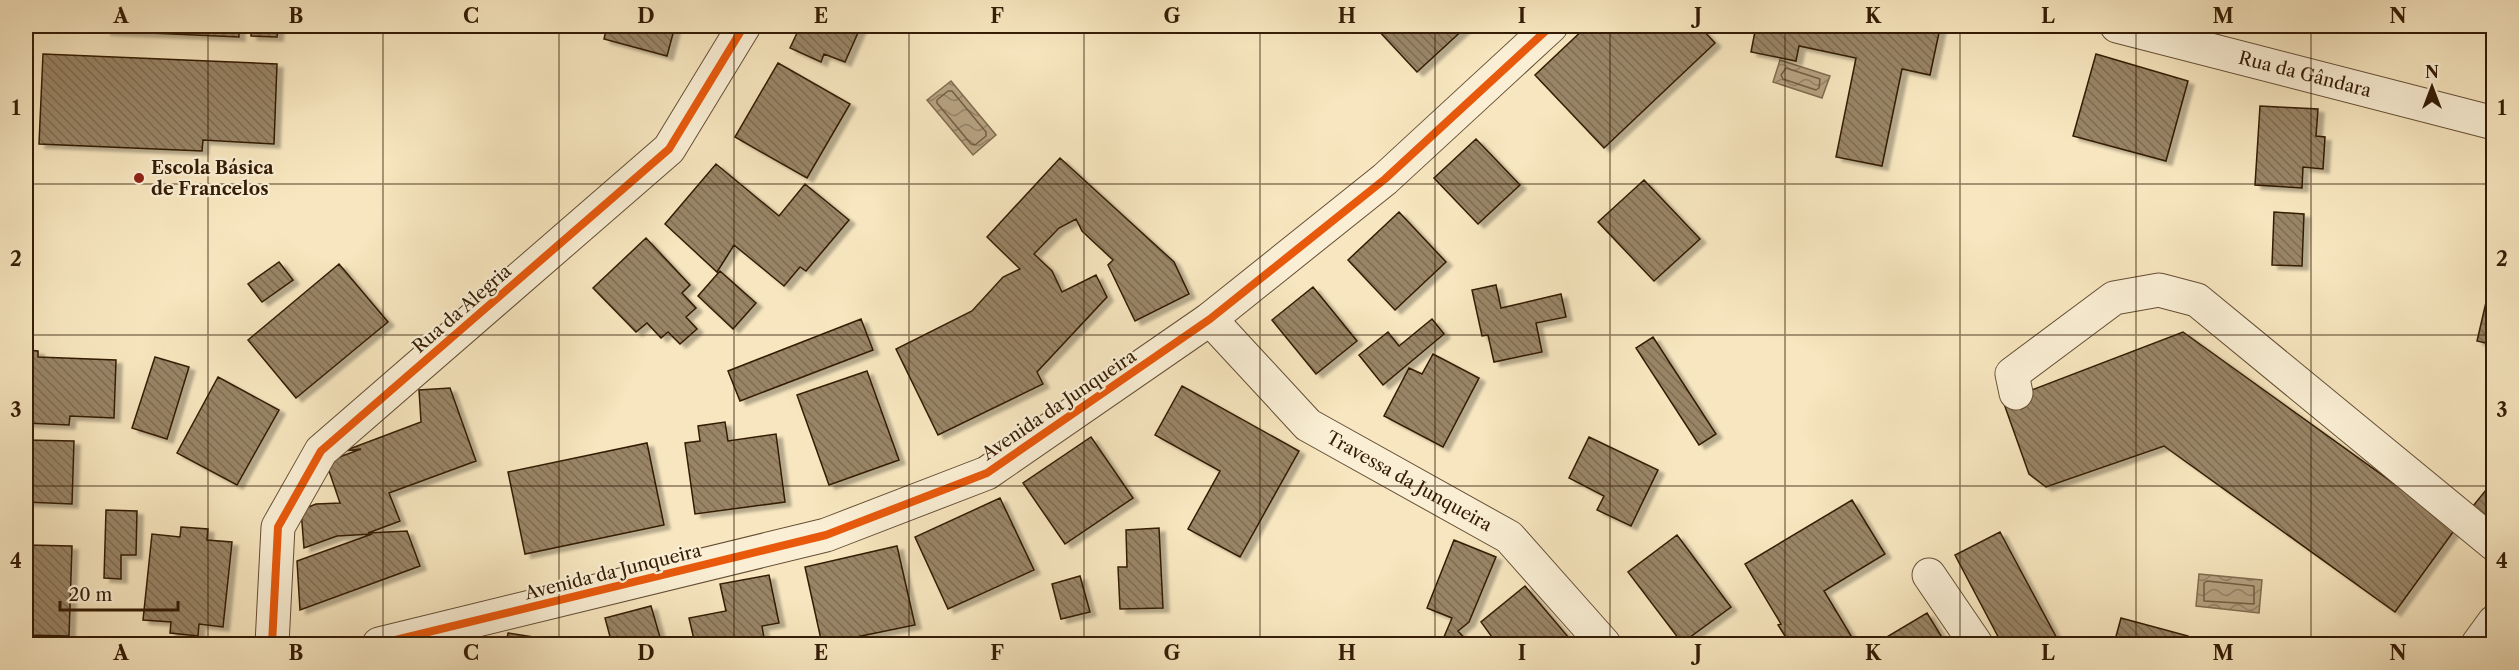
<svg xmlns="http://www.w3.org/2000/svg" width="2519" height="670" font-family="'Libre Caslon Text',serif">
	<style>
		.water { fill: url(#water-waves); stroke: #816c4f; stroke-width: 1.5 }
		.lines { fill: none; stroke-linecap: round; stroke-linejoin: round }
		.shore { stroke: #745e42; stroke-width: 1.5 }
		.building { fill: url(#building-back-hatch); stroke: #341c05; stroke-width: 1.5; filter: url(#shadow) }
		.minor-casing { stroke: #654e34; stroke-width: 35 }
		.minor { stroke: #faefd5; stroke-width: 33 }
		.cycleway-casing { stroke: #faefd5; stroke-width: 11 }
		.cycleway { stroke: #e8590c; stroke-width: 8 }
		.grid { fill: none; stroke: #341c05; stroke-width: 1.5; stroke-opacity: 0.55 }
		.poi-dot { fill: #8f2418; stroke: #faefd5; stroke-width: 2 }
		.labels { text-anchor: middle; stroke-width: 4.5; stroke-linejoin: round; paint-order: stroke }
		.street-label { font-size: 18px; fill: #341c05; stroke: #faefd5 }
		.poi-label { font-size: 18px; font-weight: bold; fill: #341c05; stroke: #faefd5; text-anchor: start }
		.neatline { fill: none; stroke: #341c05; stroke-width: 2 }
		.grid-label { font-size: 20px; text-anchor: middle; font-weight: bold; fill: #341c05 }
	</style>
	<defs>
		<pattern id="water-waves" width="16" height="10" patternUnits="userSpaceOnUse" patternTransform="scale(1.5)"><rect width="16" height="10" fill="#b5a180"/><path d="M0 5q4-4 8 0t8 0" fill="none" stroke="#948267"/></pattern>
		<pattern id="building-back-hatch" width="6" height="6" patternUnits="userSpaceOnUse" patternTransform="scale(1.5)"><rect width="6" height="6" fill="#998566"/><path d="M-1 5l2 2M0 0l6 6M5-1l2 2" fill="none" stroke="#7e6c52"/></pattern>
		<filter id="shadow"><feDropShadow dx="6" dy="4" stdDeviation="1.5" flood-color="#0004"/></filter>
	</defs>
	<rect width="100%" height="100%" fill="#f7e6bf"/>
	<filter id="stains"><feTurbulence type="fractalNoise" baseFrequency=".00333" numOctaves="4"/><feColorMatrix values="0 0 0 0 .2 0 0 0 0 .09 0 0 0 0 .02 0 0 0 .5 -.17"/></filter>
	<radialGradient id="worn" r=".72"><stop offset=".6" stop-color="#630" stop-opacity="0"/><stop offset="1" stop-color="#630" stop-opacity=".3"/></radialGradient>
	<path class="water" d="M1780 60 1830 76 1822 98 1773 82Z
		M951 81 996 135 973 155 927 100Z
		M2199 574 2262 580 2259 613 2196 606Z"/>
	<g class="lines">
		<path class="shore" d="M1786 68 1820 79 1819 88 1816 90 1783 79 1781 75Z
			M948 91H952L986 132V136L975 145 971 144 937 103V100Z
			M2207 581 2254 586V604L2204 601V583Z"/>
	</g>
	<path class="building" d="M105 26H239V37L105 31Z
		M251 26H278L277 37 251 36Z
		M607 26H675L667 56 604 39Z
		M786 26H861L845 62 824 54 821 62 790 48 798 31Z
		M1383 26H1467L1417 72 1378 30Z
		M1587 26H1699L1715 43 1604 148 1535 75Z
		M1756 26H1927L1940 28 1930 75 1902 69 1882 166 1836 157 1856 58 1799 46 1796 61 1751 52Z
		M43 54 277 64 274 144 203 140 202 151 39 144Z
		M2096 54 2188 81 2166 161 2073 136Z
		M778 63 850 104 807 178 735 137Z
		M2260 106 2318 109 2316 136 2325 137 2323 169 2303 167 2302 188 2255 185Z
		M1476 139 1520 185 1478 224 1434 178Z
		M1060 158 1174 262 1189 294 1135 321 1108 265 1113 260 1082 231 1076 219 1059 228 1034 254 1052 271 1062 292 1096 275 1107 297 1037 372 1043 384 938 435 896 349 972 311 1003 277 1020 269 987 237Z
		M716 164 779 216 805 184 849 220 806 271 800 267 784 286 734 245 717 272 665 224Z
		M1644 180 1700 239 1654 281 1598 222Z
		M1399 212 1446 262 1395 310 1348 260Z
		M2274 212 2304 214 2302 266 2272 265Z
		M646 238 690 285 682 293 696 308 686 317 697 329 680 344 668 332 661 338 647 323 636 332 593 288Z
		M279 262 293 280 262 302 248 284Z
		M339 264 388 322 296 398 248 340Z
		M2494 268V345L2477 341Z
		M720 271 756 303 733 329 698 296Z
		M1496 285 1501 308 1561 294 1566 317 1536 323 1542 352 1494 362 1488 335 1482 336 1472 290Z
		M1313 287 1357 341 1316 374 1272 320Z
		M861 319 873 350 740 401 728 371Z
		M1432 319 1444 334 1383 385 1359 355 1388 332 1399 346Z
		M2183 332 2456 528 2395 612 2164 446 2046 487 2029 474 2003 401Z
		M1653 337 1716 434 1699 445 1636 348Z
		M26 350 38 351V357L116 360 114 418 70 416 69 425 26 423Z
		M1433 354 1479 378 1443 447 1384 416 1409 368 1422 374Z
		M155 357 189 367 167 439 132 428Z
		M867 371 899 460 829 485 797 395Z
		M218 377 279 410 237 485 177 453Z
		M1182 386 1299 451 1240 557 1188 529 1220 471 1155 435Z
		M450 388 476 461 389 493 400 521 368 533 407 531 420 566 300 610 297 561 372 534 337 536 304 548 301 510 316 504 340 503 326 462 361 449 344 451 421 422 419 390Z
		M725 422 728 441 776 434 785 502 695 514 685 443 700 441 698 426Z
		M1091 437 1133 498 1065 544 1023 483Z
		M1589 437 1658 470 1631 526 1597 510 1604 496 1569 478Z
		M26 440 74 441 72 504 26 502Z
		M647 443 664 525 525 554 508 472Z
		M2494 480V522L2473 506Z
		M1000 498 1034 570 948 609 915 537Z
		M1852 500 1885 554 1824 591 1856 644H1790L1778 625 1781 624 1745 564Z
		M106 510 137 511 136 555H121V579L104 578Z
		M181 527 208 529 207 540 232 542 223 627 199 624 198 636 170 633 171 622 143 620 152 534 180 537Z
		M1159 528 1163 608 1120 609 1118 567H1127L1126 530Z
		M2000 532 2060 644H2002L1955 555Z
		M1677 535 1731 607 1682 643 1628 572Z
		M1454 540 1496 557 1469 622 1458 631 1470 644H1441L1452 618 1427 608Z
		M26 545 72 546 69 636 26 635Z
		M897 546 915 625 822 644 805 567Z
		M769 575 779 623 762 626 765 644H695L689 618 726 611 720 584Z
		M1080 576 1090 612 1061 619 1052 584Z
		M1525 586 1574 644H1483L1492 637 1481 622Z
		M651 606 662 644H612L605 618Z
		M1927 613 1946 644H1875Z
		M2121 618 2188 636 2186 644H2131L2115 640Z
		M508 633 552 640V644H506Z
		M2218 637 2258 644H2217Z"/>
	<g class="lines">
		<defs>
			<g id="minor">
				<path id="s1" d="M2117 26 2494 123"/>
				<path id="s2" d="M1210 319 1308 425 1509 537 1604 644"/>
				<path d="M2016 393 2012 374 2114 298 2159 290 2197 300 2494 544"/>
				<path d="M1929 575 1976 644"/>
				<path d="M272 644 278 527 321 451 669 149 744 26"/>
				<path d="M379 644 826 535 987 473 1210 319 1385 179 1551 26"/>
				<path d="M2478 644 2494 622"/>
			</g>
		</defs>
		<use href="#minor" class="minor-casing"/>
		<use href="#minor" class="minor"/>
		<defs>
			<path id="cycleway" d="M272 644 278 527 321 451 669 149 744 26
				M379 644 826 535 987 473 1210 319 1385 179 1551 26"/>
		</defs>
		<use href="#cycleway" class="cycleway-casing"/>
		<use href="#cycleway" class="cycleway"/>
	</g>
	<path class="grid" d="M208 26V644M383 26V644M559 26V644M734 26V644M909 26V644M1084 26V644M1260 26V644M1435 26V644M1610 26V644M1785 26V644M1960 26V644M2136 26V644M2311 26V644M26 184H2494M26 335H2494M26 486H2494"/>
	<circle class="poi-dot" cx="139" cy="178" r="6"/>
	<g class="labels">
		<g class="street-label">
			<text dy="6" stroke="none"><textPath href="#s1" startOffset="194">Rua da Gândara</textPath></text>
			<text transform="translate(462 309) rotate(-41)" y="6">Rua da Alegria</text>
			<text transform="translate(1059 405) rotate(-34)" y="6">Avenida da Junqueira</text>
			<text dy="6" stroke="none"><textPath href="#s2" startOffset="260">Travessa da Junqueira</textPath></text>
			<text transform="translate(613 572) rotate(-14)" y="6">Avenida da Junqueira</text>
		</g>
		<g class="poi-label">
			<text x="151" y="174">Escola Básica<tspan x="151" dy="21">de Francelos</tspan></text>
		</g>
	</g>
	<rect width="2519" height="670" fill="none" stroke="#f7e6bf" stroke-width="66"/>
	<g transform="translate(2432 87)" stroke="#faefd5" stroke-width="4.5" paint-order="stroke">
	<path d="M0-4.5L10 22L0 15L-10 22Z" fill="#341c05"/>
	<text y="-9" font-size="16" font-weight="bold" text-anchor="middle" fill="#341c05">N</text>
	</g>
	<path d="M60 601v9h118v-9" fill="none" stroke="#341c05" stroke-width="3"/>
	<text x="69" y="601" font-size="18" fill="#341c05" stroke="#faefd5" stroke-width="4.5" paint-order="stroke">20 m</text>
	<rect x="33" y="33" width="2453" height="604" class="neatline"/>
	<g class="grid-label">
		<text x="121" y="23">A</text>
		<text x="296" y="23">B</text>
		<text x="471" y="23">C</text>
		<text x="646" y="23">D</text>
		<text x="821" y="23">E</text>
		<text x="997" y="23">F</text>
		<text x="1172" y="23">G</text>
		<text x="1347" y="23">H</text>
		<text x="1522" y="23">I</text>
		<text x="1698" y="23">J</text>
		<text x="1873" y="23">K</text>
		<text x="2048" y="23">L</text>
		<text x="2223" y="23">M</text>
		<text x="2398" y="23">N</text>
		<text x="16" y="115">1</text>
		<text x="2502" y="115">1</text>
		<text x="16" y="266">2</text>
		<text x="2502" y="266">2</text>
		<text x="16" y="417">3</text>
		<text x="2502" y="417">3</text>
		<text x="16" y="568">4</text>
		<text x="2502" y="568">4</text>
		<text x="121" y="660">A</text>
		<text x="296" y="660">B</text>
		<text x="471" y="660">C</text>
		<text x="646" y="660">D</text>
		<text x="821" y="660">E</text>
		<text x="997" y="660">F</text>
		<text x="1172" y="660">G</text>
		<text x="1347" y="660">H</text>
		<text x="1522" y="660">I</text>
		<text x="1698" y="660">J</text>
		<text x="1873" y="660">K</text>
		<text x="2048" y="660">L</text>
		<text x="2223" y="660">M</text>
		<text x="2398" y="660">N</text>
	</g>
	<rect width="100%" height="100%" filter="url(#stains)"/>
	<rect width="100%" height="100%" fill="url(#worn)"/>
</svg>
